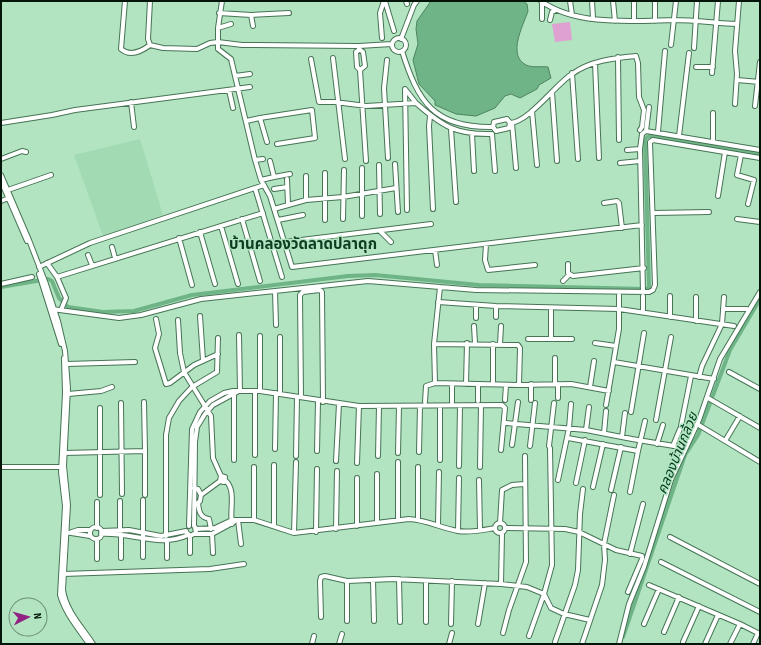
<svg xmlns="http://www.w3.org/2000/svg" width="761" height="645" font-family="'Sofia Sans Condensed','Noto Sans Thai',sans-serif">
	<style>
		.built { fill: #a2dbb3 }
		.green { fill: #dea1d1 }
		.water { fill: #6eb486; stroke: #4e8460 }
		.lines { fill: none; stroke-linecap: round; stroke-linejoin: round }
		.canal { stroke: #6eb486; stroke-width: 4 }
		.minor-casing { stroke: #467455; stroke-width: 6 }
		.minor { stroke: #fff; stroke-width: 4 }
		.labels { text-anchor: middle; stroke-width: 3; stroke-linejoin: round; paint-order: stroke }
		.water-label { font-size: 14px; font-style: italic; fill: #013b1d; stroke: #b2e4c1 }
		.quarter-label { font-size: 15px; font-weight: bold; fill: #0e3e22; stroke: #b2e4c1 }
	</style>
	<rect width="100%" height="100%" fill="#b2e4c1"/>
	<path class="built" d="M140 139 163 215 103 236 74 155Z"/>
	<path class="green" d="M570 22 572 40 555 42 552 24Z"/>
	<path class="water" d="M431 1H523L527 4 528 11C523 26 507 55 526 65 533 68 541 66 548 67L551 78 539 85 537 89 520 98 511 94 505 96 495 108 476 116 456 114 435 105V101L419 84 413 60 418 44 416 29 417 21Z"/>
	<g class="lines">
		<path class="canal" d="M1 287 48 279 52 281 59 298 68 307 103 312 134 311 192 295 348 276 375 275 479 285 646 289 649 288 645 139 649 136 760 154
			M623 637 685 455 698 435 730 350 760 299"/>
		<defs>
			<path id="minor" d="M125 1 121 49C130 57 142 51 150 45
				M150 1 148 39 150 45 163 48 197 49 210 43 218 42 242 45 359 46 392 44
				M222 1 218 28V49L231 59 255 160 261 180 270 196 292 267 642 225
				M385 1 394 31
				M406 1 407 4
				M541 1C576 26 631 21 673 20 694 20 716 23 737 24
				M570 1 572 15
				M592 1 593 18
				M613 1 615 21
				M634 1V21
				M542 2V19
				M219 13 251 15 289 13
				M251 15 253 26
				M550 20 552 12 556 10
				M655 21V1
				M218 28 231 24
				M382 38 380 13 384 1
				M392 45a7 7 0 1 1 14 0a7 7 0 1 1-14 0Z
				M401 39 414 5 417 1
				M671 45 676 1
				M694 48 697 1
				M359 49 363 52 365 66 360 70
				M359 50 356 52 357 67 360 70 366 161
				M402 51C418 102 434 128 493 127L496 131 509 128 510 123
				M618 57 619 140
				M333 58 345 159
				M311 59 319 102H335L366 106 416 103C442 126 456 135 492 134L495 171
				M387 60 384 88 388 158
				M595 63 599 158
				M696 67H713
				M572 73 578 159
				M712 73 718 1
				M235 76 250 74
				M737 80 760 82
				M229 90 233 108
				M552 92 557 161
				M131 102 134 127
				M735 104 737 74 735 51 739 1
				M755 106 760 62
				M532 111 537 165
				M430 116 429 126 433 209
				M260 118 312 110 315 138 277 144
				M246 121 260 118 267 142
				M1 123 52 115 75 110 250 87
				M510 123C529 122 555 85 572 74 590 61 613 58 636 56L638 63 639 97 644 110 642 127 640 130
				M512 123 516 168
				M493 127 494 122 507 119 510 123
				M451 129 456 202
				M646 131 760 150
				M658 132 665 51
				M472 134 474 171
				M679 136 689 53
				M713 142V113
				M627 150 640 149
				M741 155 737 175 754 180 748 204
				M1 159 22 151 26 152
				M255 160 263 159
				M620 163 640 161
				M395 164 398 212
				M379 165 380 214
				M362 168V216
				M325 173V220
				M1 175 29 240 46 284 58 321 65 351 68 388 64 466 68 505 63 590C66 611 82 627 93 644
				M306 176V200
				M274 177 290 174
				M287 179 288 204
				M261 180 274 177 270 161
				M1 181 27 241
				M255 188 282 277
				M274 189 287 187
				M8 190 51 175
				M718 196 725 152
				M1 201 9 198
				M604 203 617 201 619 203 622 228
				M274 209 306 200 343 197 396 188
				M407 210 405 89 416 103
				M653 213 709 212
				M242 219 260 281
				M343 219 344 170
				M737 219 760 222
				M278 220 303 215
				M221 226 238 284
				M380 231 391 242
				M200 232 215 284
				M179 238 192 285
				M285 242 431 224
				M486 244 485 260 488 270 535 265
				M112 247 115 258
				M435 250 437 265
				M88 255 92 265
				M47 263 57 277
				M568 264V273L573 276 644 268
				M39 267 90 243 264 185
				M39 274 61 344
				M563 281 569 275
				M1 284 32 277
				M275 291 276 325
				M643 292 640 149 642 134 646 131 649 107
				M643 296V312
				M438 302 496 306 619 309 734 326
				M496 306V317
				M52 309 119 318 141 315 201 299 368 281 476 290 649 292 653 290 655 285 650 142 653 140 760 158
				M723 309H747
				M61 310 66 298 57 277 263 213
				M200 316 203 360
				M670 317V296
				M476 318V305
				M156 319 159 334 155 348 166 384 170 383 194 365 218 354
				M178 320 180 353 184 372 211 416 213 458 221 476
				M696 321V297
				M474 326 475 343
				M239 335 240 391
				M260 336V391
				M280 337V394
				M528 339H572
				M551 339V308
				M595 343 616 346
				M434 344 518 345 520 348 519 385
				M500 344 501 326
				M64 358 65 393 61 472 65 506 60 595C65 613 78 628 89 644
				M555 358V384
				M614 362 714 379
				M67 364 135 362
				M729 372 760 389
				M699 377 702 366 722 324 724 297
				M435 383 434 344 440 287
				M466 384 467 343
				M493 384V344
				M531 384V400
				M590 387 594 361
				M234 393V460
				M68 394 101 391 112 387
				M301 397 300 295 303 292 320 290 322 292 323 402
				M558 398V384
				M708 398 760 428
				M505 400 506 385
				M478 401V384
				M144 402 145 451
				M425 402 426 386 435 383 519 385 571 384 609 391
				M452 402V384
				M121 403 122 494
				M606 405 619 329V295
				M100 408V495
				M631 412 644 333
				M656 420 671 337
				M506 423 586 430 632 439 686 448
				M697 424 760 462
				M681 426 691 376
				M586 430 589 407
				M604 433 606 411
				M622 437 625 413
				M568 438 638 451 645 421
				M725 441 740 416
				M657 444 663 425
				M512 445 518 402
				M530 446 535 403
				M549 446 554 403
				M673 446 680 429
				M275 449 276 393
				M317 451 318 401
				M419 452 420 406
				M64 453 145 451V495
				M398 453 399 406
				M255 455V391
				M296 456 297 397
				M378 456 379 406
				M440 460V406
				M336 461 339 404
				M357 463 359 406
				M459 466 460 406
				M1 467H61
				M480 467 481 405
				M377 474V522
				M225 480C237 490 229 511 232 524
				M479 480 480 530
				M558 480 569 428 571 404
				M576 483 585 440
				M593 487 603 444
				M194 488 198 489 201 495 200 501 197 504
				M611 490 621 447
				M630 492 638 451
				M201 495 220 481 221 476 225 477 224 482 220 481
				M143 500V557
				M120 501V530
				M97 502V528
				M198 503C199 512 200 517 209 519L211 529
				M418 519V467
				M238 520 241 544
				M254 520V467
				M398 520V462
				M500 523 502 490 512 485 524 484
				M495 528a5 5 0 1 1 10 0a5 5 0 1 1-10 0Z
				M438 525 439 472
				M189 526 192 429 200 412 210 401 224 393 233 391H260L359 406 502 405 505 408 501 450
				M194 526 195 442 197 427 205 414 213 405 237 392
				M274 526V465
				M357 526V478
				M90 533a6 6 0 1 1 12 0a6 6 0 1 1-12 0Z
				M505 528 565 529 579 532 616 550 642 556V559L628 592
				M196 529 215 528 232 520H254L294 533 409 519C427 520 441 528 458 531 470 533 483 530 495 528
				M336 529 337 471
				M101 531 129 530 161 536 186 531
				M458 531 459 478
				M65 532 90 536
				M72 532 78 530H90
				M316 532 317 469
				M187 533 190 536V553
				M294 533 296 462
				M101 534C131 532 160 548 188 535
				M121 534V558
				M195 534H212L234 522
				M212 534 213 553
				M166 536V435L169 418 179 401 192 387 217 372 218 338
				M190 536 196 533 195 527
				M670 537 760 584
				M97 539V559
				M630 554 643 504
				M167 558V541
				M661 562 760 612
				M63 574 210 569 244 564
				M399 579 400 622
				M373 580 374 621
				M347 581V621
				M501 584 502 533
				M649 585 740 624 760 634
				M321 617 320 581 321 577 325 576 347 581 393 579 501 584 527 587 544 594 551 608 564 614 590 620
				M426 622V581
				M451 624 452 581
				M478 624 485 583
				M644 624 659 589
				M664 632 679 597
				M503 633 509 610 526 562 525 456
				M529 636 544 594 552 565 550 448
				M555 642 575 585 578 570 580 514 583 489
				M683 642 699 606
				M312 644 314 636
				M339 644 342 634
				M449 644 452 633
				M582 644 602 585 605 560 604 544 614 495
				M619 644 629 604 644 567 671 480 699 420 720 359 760 292
				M705 644 718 615
				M730 644 740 624
				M753 644 758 633"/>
		</defs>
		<use href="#minor" class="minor-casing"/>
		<use href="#minor" class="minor"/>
	</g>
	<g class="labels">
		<g class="water-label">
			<text transform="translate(677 453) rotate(-68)" y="5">คลองบ้านกล้วย</text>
		</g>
		<g class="quarter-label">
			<text x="303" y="249">บ้านคลองวัดลาดปลาดุก</text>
		</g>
	</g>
	<rect width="761" height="645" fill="none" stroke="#031408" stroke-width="4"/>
	<g transform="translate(28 617) rotate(84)"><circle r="19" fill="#b2e4c1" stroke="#6c9177"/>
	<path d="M0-3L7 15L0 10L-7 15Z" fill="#912182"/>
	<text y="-6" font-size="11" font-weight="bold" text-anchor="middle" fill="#031408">N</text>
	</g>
</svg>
